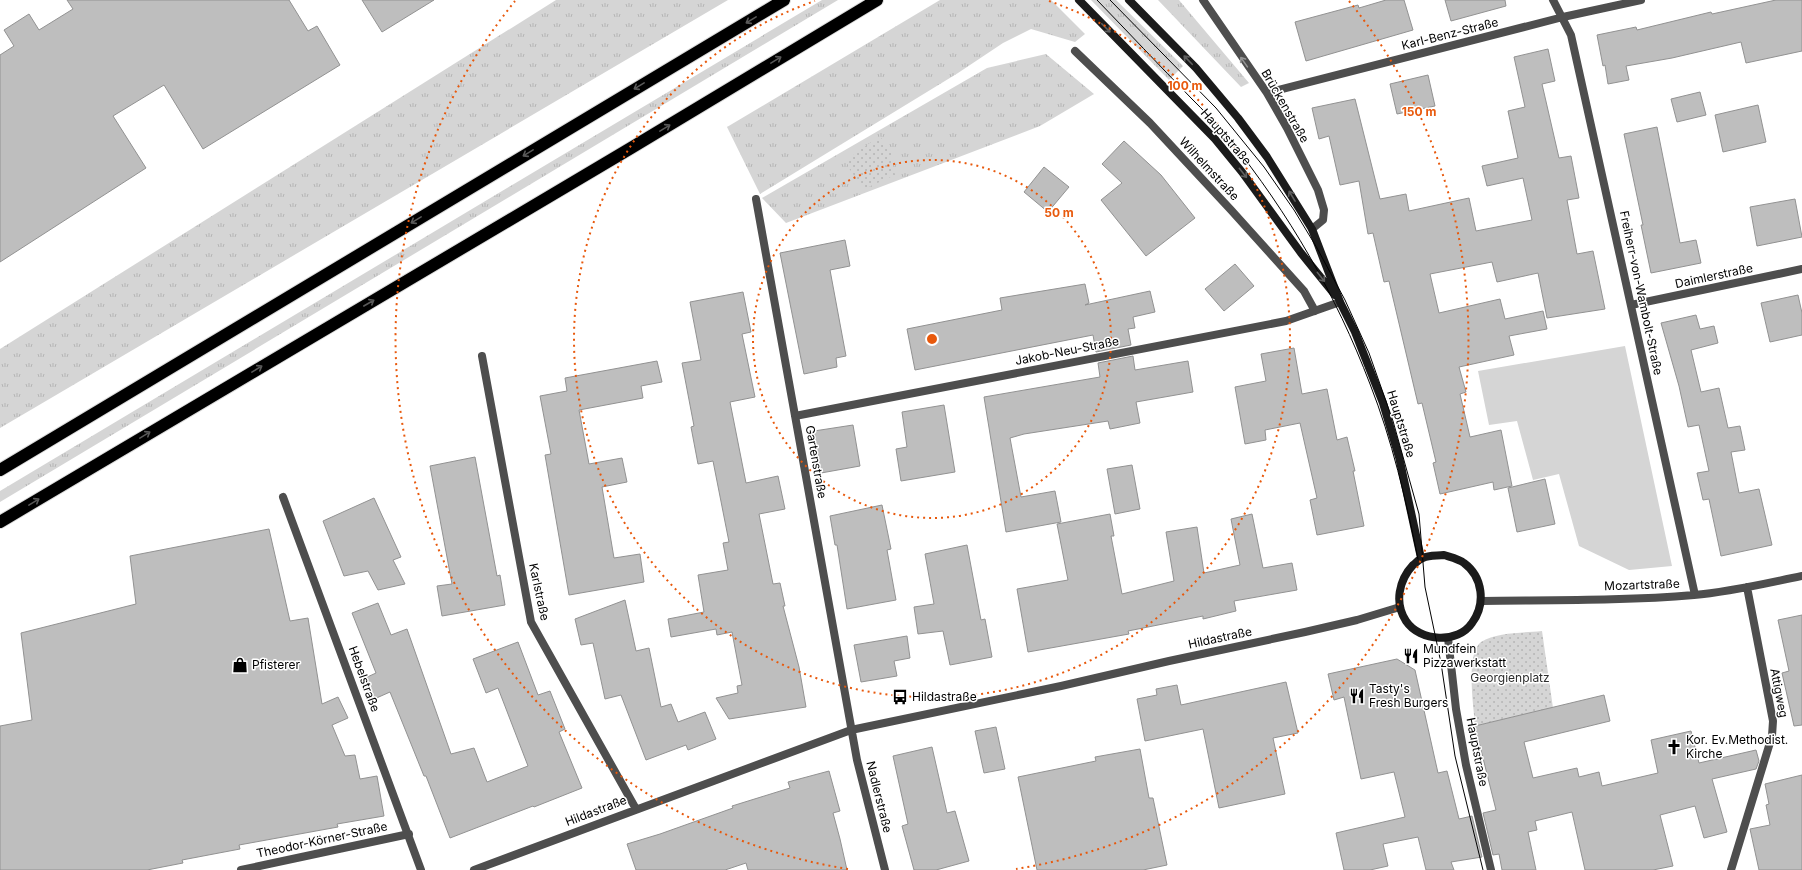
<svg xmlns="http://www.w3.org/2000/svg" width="1802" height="870" font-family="Inter,sans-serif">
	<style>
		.grass { fill: url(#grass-tufts) }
		.park { fill: url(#park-dots) }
		.garden { fill: #d5d5d5 }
		.building { fill: #bebebe; stroke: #929292 }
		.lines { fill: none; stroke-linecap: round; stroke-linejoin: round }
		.motorway-casing { stroke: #dbdbdb; stroke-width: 14 }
		.minor { stroke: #4e4e4e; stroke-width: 8 }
		.tertiary { stroke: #4e4e4e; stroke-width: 8 }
		.secondary { stroke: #1b1b1b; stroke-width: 8 }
		.motorway { stroke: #000; stroke-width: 12 }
		.tram { stroke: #000; stroke-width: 1 }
		.oneway { stroke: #595959 }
		.oneway2 { stroke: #5f5f5f }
		.oneway3 { stroke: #959595 }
		.ring { fill: none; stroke: #e8590c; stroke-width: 2; stroke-dasharray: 2 4 }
		.labels { text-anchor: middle; stroke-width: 3; stroke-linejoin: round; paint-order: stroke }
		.street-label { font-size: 12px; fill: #000; stroke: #fff }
		.poi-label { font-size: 12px; fill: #000; stroke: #fff; text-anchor: start }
		.park-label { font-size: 12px; fill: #2c2c2c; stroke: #fff }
		.centre { fill: #e8590c; stroke: #fff; stroke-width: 2 }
		.ring-label { font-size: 12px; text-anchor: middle; font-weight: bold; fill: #e8590c; stroke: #fff; stroke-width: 3; stroke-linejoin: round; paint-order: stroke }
	</style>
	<defs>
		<pattern id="grass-tufts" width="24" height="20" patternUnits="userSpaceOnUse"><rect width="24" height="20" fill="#d5d5d5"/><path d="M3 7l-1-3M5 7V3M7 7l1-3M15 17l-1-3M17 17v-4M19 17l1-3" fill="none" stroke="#b5b5b5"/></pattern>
		<pattern id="park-dots" width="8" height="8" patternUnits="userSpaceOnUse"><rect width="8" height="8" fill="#d5d5d5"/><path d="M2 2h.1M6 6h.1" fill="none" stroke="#b5b5b5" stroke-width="1.8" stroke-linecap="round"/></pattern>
	</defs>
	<rect width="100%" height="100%" fill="#fff"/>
	<path class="grass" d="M556 0H728L0 428V349Z
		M822 0H838L0 502V491Z
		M940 0H1051L1085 34 1075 42 1031 29 1003 43 958 73 760 194 727 127Z
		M1091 0H1116L1183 66 1169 80Z
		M1158 0H1179L1249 83 1241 87Z
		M1046 54 1094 94 1040 126 786 223 762 198 987 68Z"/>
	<path class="park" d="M880 136 891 153 895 175 864 189 848 167V158Z
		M1542 631 1553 708 1475 726C1474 708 1465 654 1481 642 1497 632 1523 633 1542 631Z"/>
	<path class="garden" d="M1625 346 1672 566 1629 570 1579 546 1559 474 1533 480 1517 421 1489 425 1478 371Z"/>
	<path class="building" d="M67 0H289L308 31 317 26 340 65 203 149 164 85 113 116 146 168 0 262V55L14 46 4 30 29 14 39 30 73 9Z
		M362 0H434L382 32Z
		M1386 0H1404L1413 30 1306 61 1295 22 1358 5 1359 8Z
		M1445 0H1505L1506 6 1451 21Z
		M1776 0H1802V51L1746 63 1741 42 1672 58 1626 66 1629 80 1608 84 1605 65 1603 66 1597 35 1636 27 1637 30 1711 12 1712 14Z
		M1548 49 1555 81 1542 84 1559 158 1571 156 1579 198 1567 200 1577 254 1593 251 1605 309 1547 318 1538 273 1497 282 1492 262 1430 274 1439 313 1500 299 1505 319 1543 311 1547 329 1509 336 1514 355 1459 367 1466 392 1460 394 1470 437 1501 430 1512 486 1494 490 1493 482 1440 494 1433 463 1436 462 1422 403 1418 404 1389 281 1384 282 1373 233 1368 234 1359 181 1340 185 1329 136 1319 139 1312 108 1355 99 1380 199 1406 194 1409 211 1469 198 1476 231 1532 220 1523 178 1487 186 1482 166 1518 158 1508 111 1525 107 1514 57Z
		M1428 75 1435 106 1397 114 1390 84Z
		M1700 92 1706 115 1677 122 1671 99Z
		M1758 105 1766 142 1723 152 1715 115Z
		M1657 127 1680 243 1696 240 1701 263 1651 273 1641 225H1643L1624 134Z
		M1124 141 1161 175 1195 218 1146 256 1101 200 1122 183 1102 164Z
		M1044 167 1069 187 1048 212 1024 192Z
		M1795 199 1802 237 1757 246 1750 207Z
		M845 240 850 266 830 270 846 356 836 358 837 367 804 374 780 253Z
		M1235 264 1254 286 1224 311 1205 289Z
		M1085 284 1089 303 1085 305 1150 291 1155 312 1133 317 1135 328 1128 329 1131 345 1096 352 1093 335 915 370 907 329 1002 310 1000 298Z
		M743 292 751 332 742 334 755 397 730 402 746 483 778 476 785 509 759 514 773 584 780 583 785 606H783L799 667 806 707 729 719 716 698 738 693 737 686 742 685 732 632 717 635 716 629 671 637 668 619 704 612 698 575 728 570 723 543 729 542 713 461 698 464 691 427 694 426 682 363 701 360 690 302Z
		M1798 295 1802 313V335L1770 342 1761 303Z
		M1696 315 1700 329 1714 326 1718 343 1691 350 1701 392 1719 388 1728 428 1740 426 1745 450 1731 452 1739 493 1759 489 1772 545 1721 556 1709 499 1703 500 1697 473 1709 471 1699 425 1688 427 1679 386 1661 323Z
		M1294 348 1302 394 1327 389 1337 440 1347 437 1355 471H1353L1364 526 1317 535 1310 500 1317 498 1300 423 1265 430 1266 440 1245 444 1235 387 1266 381 1261 354Z
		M1133 356 1135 370 1188 361 1193 392 1136 402 1140 423 1110 429 1108 421 1024 434 1010 438 1021 497 1055 491 1061 522 1006 532 984 397 1100 377 1098 363Z
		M657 361 662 382 641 386 643 398 579 410 589 464 622 458 627 482 602 487 614 558 640 554 644 582 569 595 545 455 551 454 540 396 567 391 565 378Z
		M944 405 955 472 901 481 896 449 907 447 902 412Z
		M853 425 860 466 821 473 814 431Z
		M475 457 497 576 500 575 505 605 442 616 437 586 452 584 430 466Z
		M1132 465 1140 509 1115 514 1107 469Z
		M1545 479 1555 524 1517 532 1508 488Z
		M374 498 401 557 393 560 405 584 378 590 368 571 344 576 323 521Z
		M882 505 891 549 887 550 896 600 847 609 837 545H835L830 516Z
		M1110 514 1114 536H1111L1122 594 1174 581 1166 532 1197 527 1204 573 1240 565 1231 519 1252 514 1263 568 1292 563 1297 590 1234 601 1236 611 1203 619V616L1128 631 1129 634 1028 652 1017 589 1068 580 1057 524Z
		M269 529 290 621 308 618 322 704 338 697 348 718 332 725 345 756 355 755 360 779 377 776 384 816 337 824 338 827 239 845 240 849 182 860 183 863 147 870H0V726L32 720 21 633 136 604 130 556Z
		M967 545 981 620 985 619 992 657 950 665 943 631 918 634 914 607 934 604 925 554Z
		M625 600 636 651 649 648 661 707 671 704 678 722 705 712 716 739 688 750 686 745 646 760 621 695 605 699 593 643 581 645 575 619Z
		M378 603 391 635 407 629 451 754 474 748 487 782 528 766 498 688 486 693 473 659 518 642 538 695 550 691 565 729 559 732 582 788 534 807 533 806 450 838 426 776H424L390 692 372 700 363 679 376 673 352 613Z
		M1802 615V725L1794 726 1782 673 1789 671 1778 620Z
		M907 636 910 658 894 661 897 676 861 682 854 645Z
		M1397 659 1415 670 1438 773 1447 771 1459 819 1472 816 1482 857 1451 862 1454 870H1426L1418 837 1383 844 1388 866 1370 870H1344L1336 833 1405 817 1394 772 1361 779 1344 697 1334 700 1328 674Z
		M1286 682 1298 733 1273 738 1285 794 1219 808 1203 729 1145 741 1137 699 1157 695 1156 689 1177 685 1181 705Z
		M1604 695 1610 721 1524 742 1533 778 1577 768 1579 777 1599 772 1602 786 1658 773 1651 740 1691 731 1699 763 1756 750 1759 761 1756 769 1712 779 1727 832 1704 838 1695 806 1660 815 1673 866 1653 870H1585L1572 812 1535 821 1537 830 1528 832 1536 870H1502L1499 854 1493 855 1483 813 1496 810 1475 726Z
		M996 727 1005 769 984 773 975 731Z
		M932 747 947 813 955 811 969 861 936 870H914L902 826 908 824 893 756Z
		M1140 749 1149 798H1153L1167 865 1143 870H1037L1018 777 1096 761 1095 757Z
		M829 771 840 811 833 813 840 839 847 870H748L746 863 725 870H636L627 844 660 834 733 808 732 806 790 788 788 782Z
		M1802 775V870H1759L1750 829 1770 825 1766 805 1769 804 1765 784Z"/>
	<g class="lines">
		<defs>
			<path id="motorway" d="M0 470 784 0
				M0 522 631 148 877 0"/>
		</defs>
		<use href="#motorway" class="motorway-casing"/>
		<path class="minor" d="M1203 0 1267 93 1287 128 1318 190 1324 210 1323 220 1312 229
			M1553 0 1571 35 1695 595
			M1075 51 1150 123 1231 210 1304 291 1315 311
			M1267 93 1563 17 1641 0
			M756 199 857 760 885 870
			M1631 305 1802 269
			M482 356 531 622 636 809
			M795 416 1286 321 1340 302
			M283 497 421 870
			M1482 601C1552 600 1624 601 1694 595 1731 592 1767 583 1802 576
			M241 870 409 834
			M474 870 851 730 1061 686 1169 661 1305 632 1357 620 1400 607
			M1731 870 1772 736 1773 721 1747 587"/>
		<path class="tertiary" d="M1448 638 1456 709 1466 765 1491 870"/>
		<path class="secondary" d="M1079 0 1215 139 1242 172 1301 253 1335 295
			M1129 0 1196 68 1238 118 1267 157 1312 229 1340 302 1355 332 1383 403 1399 457 1421 558
			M1444 555C1450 557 1459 559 1464 563 1483 577 1486 604 1472 623 1458 644 1420 642 1406 621 1394 603 1399 580 1413 565 1416 563 1419 559 1423 558 1429 555 1437 556 1444 555Z"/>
		<use href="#motorway" class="motorway"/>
		<path class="tram" d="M1097 0C1128 32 1159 65 1191 98 1204 111 1217 124 1229 139 1289 213 1336 295 1370 384 1392 440 1406 500 1418 559
			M1110 0 1216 108 1264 167 1294 210 1317 248 1345 300 1369 353 1393 421 1419 514 1425 587 1441 663 1455 756 1483 870"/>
	</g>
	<defs><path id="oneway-shaft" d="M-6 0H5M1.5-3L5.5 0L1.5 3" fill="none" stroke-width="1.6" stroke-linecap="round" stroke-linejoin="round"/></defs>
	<g class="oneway">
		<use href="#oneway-shaft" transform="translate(751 20) rotate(149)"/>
		<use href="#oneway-shaft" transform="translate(776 60) rotate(-31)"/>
		<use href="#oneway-shaft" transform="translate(639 86) rotate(149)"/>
		<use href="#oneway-shaft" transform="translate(665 128) rotate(-31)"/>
		<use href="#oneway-shaft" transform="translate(528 153) rotate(149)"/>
		<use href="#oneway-shaft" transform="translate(416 220) rotate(149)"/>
		<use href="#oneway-shaft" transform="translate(369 303) rotate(-30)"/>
		<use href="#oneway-shaft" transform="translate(257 369) rotate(-31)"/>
		<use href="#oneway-shaft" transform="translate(145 435) rotate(-31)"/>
		<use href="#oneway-shaft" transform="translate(34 502) rotate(-31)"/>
	</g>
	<g class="oneway2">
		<use href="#oneway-shaft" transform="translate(1106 28) rotate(45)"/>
		<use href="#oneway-shaft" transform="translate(1188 60) rotate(-134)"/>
		<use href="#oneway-shaft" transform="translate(1243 173) rotate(52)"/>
		<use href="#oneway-shaft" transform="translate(1292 196) rotate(-121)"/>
		<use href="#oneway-shaft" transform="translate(1321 277) rotate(52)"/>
	</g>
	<use class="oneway3" href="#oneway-shaft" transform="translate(1244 62) rotate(-125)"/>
	<g class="ring">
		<circle cx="932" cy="339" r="179"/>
		<path d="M1049 1A358 358 0 1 1 815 1"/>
		<path d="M848 869A537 537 0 0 1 515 1M1349 1A537 537 0 0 1 1016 869"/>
	</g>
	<defs>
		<symbol id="restaurant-bare" viewBox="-9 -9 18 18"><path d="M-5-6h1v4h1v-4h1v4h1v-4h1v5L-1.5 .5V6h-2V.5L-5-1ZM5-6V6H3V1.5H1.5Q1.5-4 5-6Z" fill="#000" stroke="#fff" stroke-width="2.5" paint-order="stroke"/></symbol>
		<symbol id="shop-bare" viewBox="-9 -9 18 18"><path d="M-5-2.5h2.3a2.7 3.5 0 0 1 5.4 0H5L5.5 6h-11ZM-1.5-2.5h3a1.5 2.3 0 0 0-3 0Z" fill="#000" stroke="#fff" stroke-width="2.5" paint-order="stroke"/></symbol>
		<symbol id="bus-bare" viewBox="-9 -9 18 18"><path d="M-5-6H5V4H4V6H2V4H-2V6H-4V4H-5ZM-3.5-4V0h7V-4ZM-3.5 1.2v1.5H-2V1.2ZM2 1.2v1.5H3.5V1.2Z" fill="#000" stroke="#fff" stroke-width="2.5" paint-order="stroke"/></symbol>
		<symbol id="church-bare" viewBox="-9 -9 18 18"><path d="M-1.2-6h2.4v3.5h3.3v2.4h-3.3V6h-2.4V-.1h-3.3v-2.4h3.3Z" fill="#000" stroke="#fff" stroke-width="2.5" paint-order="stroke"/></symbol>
	</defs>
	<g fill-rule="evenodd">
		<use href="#restaurant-bare" x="1400" y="645" width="22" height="22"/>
		<use href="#shop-bare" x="229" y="654" width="22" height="22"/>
		<use href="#restaurant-bare" x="1346" y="685" width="22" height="22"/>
		<use href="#bus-bare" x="889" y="686" width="22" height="22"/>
		<use href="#church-bare" x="1663" y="736" width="22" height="22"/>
	</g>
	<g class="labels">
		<g class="street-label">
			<text transform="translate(1450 34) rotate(-14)" y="4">Karl-Benz-Straße</text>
			<text transform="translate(1285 106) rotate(60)" y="4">Brückenstraße</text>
			<text transform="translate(1226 137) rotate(49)" y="4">Hauptstraße</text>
			<text transform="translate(1209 169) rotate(47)" y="4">Wilhelmstraße</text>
			<text transform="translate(1714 276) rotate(-12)" y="4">Daimlerstraße</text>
			<text transform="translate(1641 293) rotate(78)" y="4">Freiherr-von-Wambolt-Straße</text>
			<text transform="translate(1067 351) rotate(-11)" y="4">Jakob-Neu-Straße</text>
			<text transform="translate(1401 424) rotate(73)" y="4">Hauptstraße</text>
			<text transform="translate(816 462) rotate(80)" y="4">Gartenstraße</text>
			<text transform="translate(1642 585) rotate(-2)" y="4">Mozartstraße</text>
			<text transform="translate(539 592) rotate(78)" y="4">Karlstraße</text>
			<text transform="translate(1220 638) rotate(-12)" y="4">Hildastraße</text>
			<text transform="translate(364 679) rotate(70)" y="4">Hebelstraße</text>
			<text transform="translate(1779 693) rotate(79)" y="4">Attigweg</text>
			<text transform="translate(1477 752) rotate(79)" y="4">Hauptstraße</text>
			<text transform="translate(879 797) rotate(76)" y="4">Nadlerstraße</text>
			<text transform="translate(596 811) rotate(-21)" y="4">Hildastraße</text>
			<text transform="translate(322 840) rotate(-12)" y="4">Theodor-Körner-Straße</text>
		</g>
		<g class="poi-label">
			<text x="1423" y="653">Mundfein<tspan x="1423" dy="14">Pizzawerkstatt</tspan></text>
			<text x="252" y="669">Pfisterer</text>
			<text x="1369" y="693">Tasty's<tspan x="1369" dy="14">Fresh Burgers</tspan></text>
			<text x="912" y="701">Hildastraße</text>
			<text x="1686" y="744">Kor. Ev.Methodist.<tspan x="1686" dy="14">Kirche</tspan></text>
		</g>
		<g class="park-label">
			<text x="1510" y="682">Georgienplatz</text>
		</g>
	</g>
	<circle cx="932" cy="339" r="6" class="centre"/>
	<g class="ring-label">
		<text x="1185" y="90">100 m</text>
		<text x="1419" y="116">150 m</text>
		<text x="1059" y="217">50 m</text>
	</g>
</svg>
